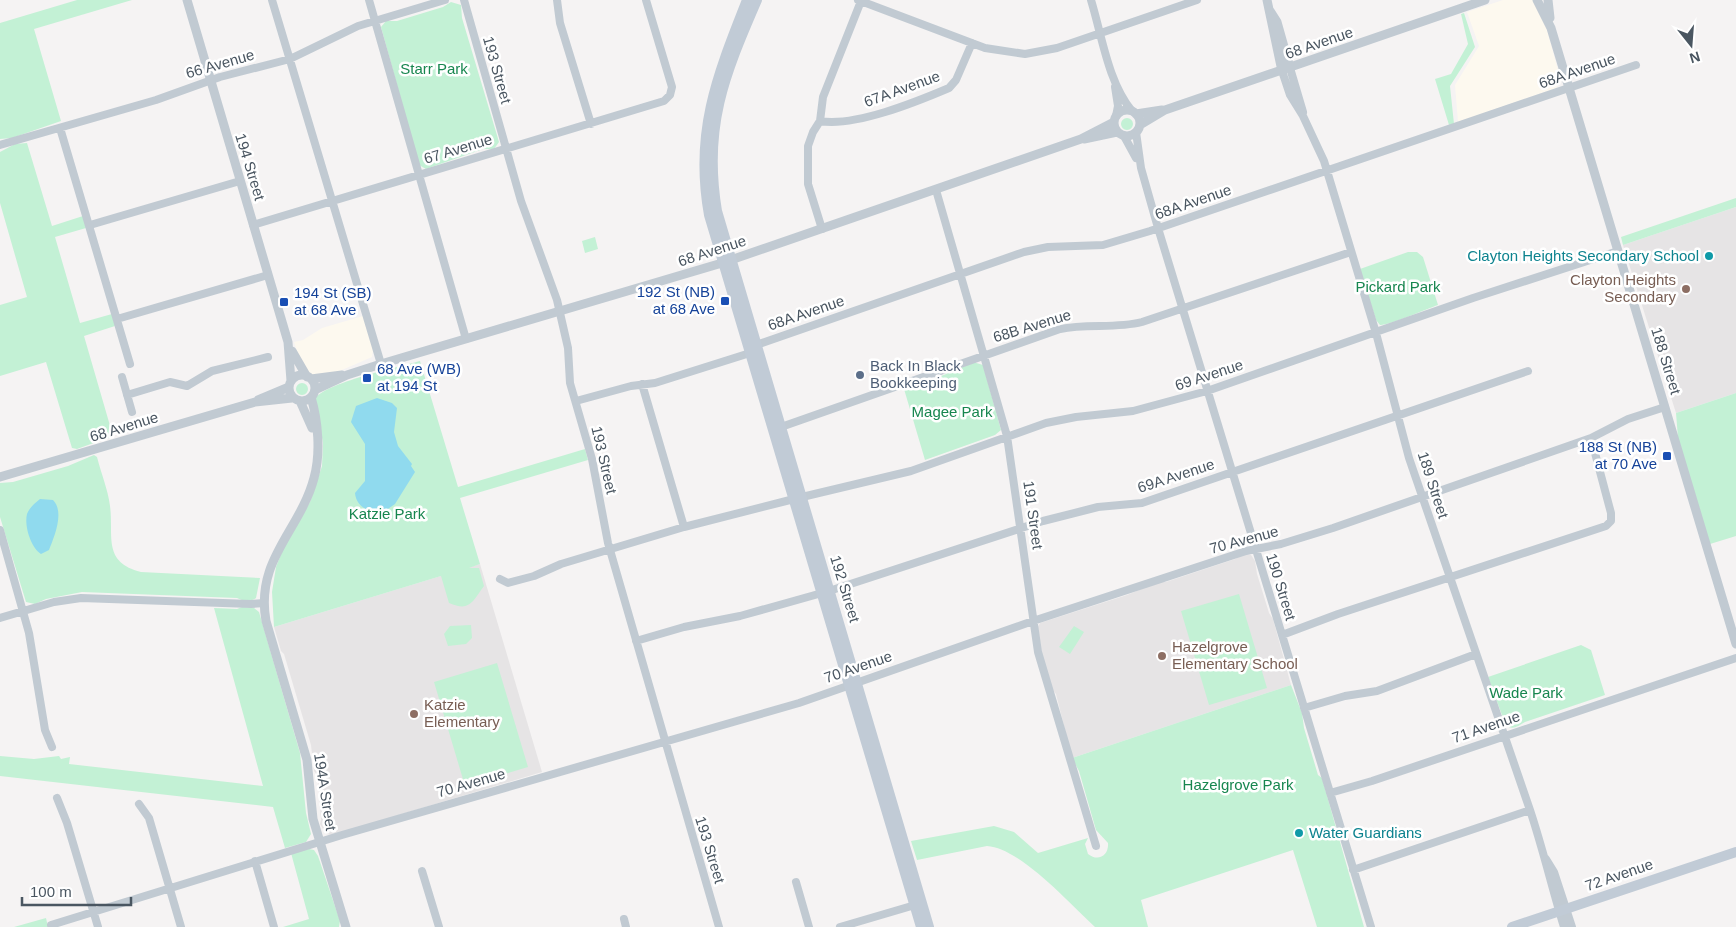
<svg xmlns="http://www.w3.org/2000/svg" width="1736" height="927" font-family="Arial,sans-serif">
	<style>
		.commercial { fill: #fdf9ef }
		.education { fill: #e6e4e5 }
		.green { fill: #c3f1d5 }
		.water { fill: #90daee }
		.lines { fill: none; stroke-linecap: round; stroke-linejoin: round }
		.minor { stroke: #c1cad2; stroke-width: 8 }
		.tertiary { stroke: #c1cad2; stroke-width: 9 }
		.secondary { stroke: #c1cbd6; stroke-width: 10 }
		.culture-dot { fill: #0f9aa8; stroke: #fff; stroke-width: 2 }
		.education-dot { fill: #8d6e63; stroke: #fff; stroke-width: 2 }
		.transit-dot { fill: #1a4fb4; stroke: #fff; stroke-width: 2 }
		.service-dot { fill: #5c6f8a; stroke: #fff; stroke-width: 2 }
		.labels { text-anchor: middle; stroke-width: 5; stroke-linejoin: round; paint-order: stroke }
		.street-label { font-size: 15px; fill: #4a5661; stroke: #fff }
		.park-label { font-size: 15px; fill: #17864f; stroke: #fff }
		.culture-label { font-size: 15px; fill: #0d838f; stroke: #fff; text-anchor: end }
		.education-label { font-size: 15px; fill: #785e54; stroke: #fff; text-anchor: start }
		.transit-label { font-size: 15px; fill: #164399; stroke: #fff; text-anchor: end }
		.service-label { font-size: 15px; fill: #4e5e75; stroke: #fff; text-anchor: start }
	</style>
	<rect width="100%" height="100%" fill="#f5f3f3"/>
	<path class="commercial" d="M1503 0H1534L1543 16 1561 81 1556 88 1458 122 1455 85 1479 46 1467 12Z
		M363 316 373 349 372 357 335 373 312 375 309 373 301 363 294 342 303 340 322 328Z"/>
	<path class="education" d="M1736 207V393L1676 413 1623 245Z
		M1244 554 1251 555 1255 561 1257 574 1269 613 1273 619 1291 685 1072 758 1056 694 1052 689 1042 656 1038 627 1040 623 1127 595 1158 582H1166L1235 559Z
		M480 564 542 772 332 835 326 834 320 824 321 820 318 776 314 771 311 745 284 654 281 651 274 627Z"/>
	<path class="green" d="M77 0H132L34 29 61 121 12 138 0 139V23Z
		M451 2 461 5 462 18 499 142 494 149H483L426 169 419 165 381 27 386 21H397L443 7Z
		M1464 13 1475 47 1450 86 1454 124 1449 125 1435 79 1451 74 1468 44 1461 14Z
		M1121 124a6 6 0 1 1 12 0a6 6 0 1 1-12 0Z
		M27 143 52 226 83 216 86 228 55 237 80 323 112 314 115 326 84 336 113 436 77 449 72 448 46 362 0 376V305L27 297 0 203V152L15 144Z
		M1736 198V207L1623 245 1621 237Z
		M595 237 598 249 585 253 582 241Z
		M1408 252H1417L1423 257 1438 305C1427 309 1387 326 1380 325L1376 320 1360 269Z
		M420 361 458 487 585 449 588 460 460 498 480 564 469 568H479L484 586C472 602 470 612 449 603L441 576 274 627 272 592 276 567 283 549 310 502 322 466 323 443 315 399C324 383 399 367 420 361Z
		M973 362 983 365 1001 430 995 435 925 460 904 389C912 384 916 385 925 382 941 376 958 370 973 362Z
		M296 389a6 6 0 1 1 12 0a6 6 0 1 1-12 0Z
		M1736 393V536L1710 544 1678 438 1676 413Z
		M94 455 97 457C101 473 108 490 110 506 114 536 102 562 141 572L260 578 256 598C251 602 242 601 237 598L82 592 46 599 35 604 26 602 0 517V483L13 482 68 466Z
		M1239 594 1267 688 1209 705 1181 611Z
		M242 607 254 608 259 612 300 753 306 813 311 834 306 842 285 848 273 807 0 776V756L34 759 59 756 61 759 70 757 69 764 263 786 214 608 237 609Z
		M471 625 472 638 466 644 448 646 444 634 450 626Z
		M1074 626 1084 632 1070 654 1059 647Z
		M1581 645 1591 650 1605 695 1525 722C1518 726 1514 730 1506 726L1488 677Z
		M497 663 528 767 465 786 434 682Z
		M1291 685 1302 713 1304 728 1318 775 1322 778 1364 927H1317L1293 850 1141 900 1148 927H1095C1070 904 1020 848 987 846L917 860 911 841 994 826 1014 832 1038 853 1088 838 1085 844 1088 854C1098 862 1109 856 1108 843L1096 830 1079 771 1072 758Z
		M309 849 314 850 318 856 340 921 339 927H283L309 919 291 853Z
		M46 918 48 927H14Z"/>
	<path class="water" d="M377 398 392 403 397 408 394 432 398 446 412 464 411 466 415 472 395 504 382 513C370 513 356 507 355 493L365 481V444L351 422 356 406Z
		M40 499 53 500C65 512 54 537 49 550L41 554C31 548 24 526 27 514 29 508 35 503 40 499Z"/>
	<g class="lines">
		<path class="minor" d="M272 0 381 364
			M369 0 466 339
			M464 0 521 201 557 300 568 348 570 383 592 459 608 543 719 927
			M557 0 560 23 591 124
			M858 0 985 48 1025 54 1057 48 1197 0
			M1091 0C1102 36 1108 82 1132 111
			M1290 68 1303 112
			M1282 71 1290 95 1303 116 1324 161 1376 333 1409 458 1530 810C1543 849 1552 888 1564 927
			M1115 87 1118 106 1116 116
			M820 121C855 127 916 102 949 88L956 80 972 43
			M60 128 130 364
			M1136 132 1141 168 1158 228 1371 927
			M1124 136 1136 158
			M0 145 156 100 220 77 290 59 358 26 445 0
			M936 190 1007 436 1038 652 1096 846
			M90 225 240 181
			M253 225 664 101 670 95 672 87 646 0
			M822 229 808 184V146L813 132 820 121 823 97 861 1
			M117 319 268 275
			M756 345 1024 252 1048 247 1103 245 1150 231 1636 65
			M122 377 132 412
			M642 384 684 527
			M127 395 170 382 187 386 212 371 268 357
			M576 401 631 386 655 383 750 353
			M781 427 1060 329C1087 323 1115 329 1142 322L1351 252
			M802 497 911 471 1046 423 1076 417 1133 411 1207 391 1473 298 1618 251
			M0 530 29 633 45 730 52 747
			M500 579 508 583 534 576 561 564 684 527 794 499
			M829 591 1043 521 1098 507 1142 503 1528 371
			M0 618 54 602 81 598 251 604 264 603
			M1282 635 1338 614 1606 526 1611 521V513L1591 438
			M636 641 684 627 740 616 822 593
			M1304 708 1345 696 1377 691 1476 654
			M1330 793 1372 781 1736 658
			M57 798 67 823 98 927
			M139 804 149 818 181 927
			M1546 859 1554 872 1572 927
			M255 861 274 927
			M1353 870 1530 810
			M422 871 439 927
			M796 882 809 927
			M624 919 626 927
			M51 925 342 835 799 703 1033 621 1246 551 1281 544 1333 528 1591 438 1628 419 1665 407
			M840 927 915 905"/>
		<path class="tertiary" d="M187 0 288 342 291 381
			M1267 0 1282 71
			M1537 0 1551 28 1736 644
			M1548 0 1550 18
			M1270 11 1277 22 1290 68
			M1114 123a13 13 0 1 1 26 0a13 13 0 1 1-26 0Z
			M1136 114 1162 110
			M1140 125 1165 110 1485 0
			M1084 139 1117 132
			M292 351 307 377
			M289 388a13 13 0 1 1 26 0a13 13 0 1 1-26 0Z
			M311 379 342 375
			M315 390 347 375 381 364 722 263 1081 139 1114 122
			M311 397C318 421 321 453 314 478 300 531 255 559 266 621L307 760 313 819 346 927
			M258 400 289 387
			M300 401 312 428
			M0 477 255 402 292 398"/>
		<path class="secondary" d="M747 0C717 76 694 132 709 215L921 927
			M757 0C724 76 703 127 717 211L929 927
			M1512 927 1736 852"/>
	</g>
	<g class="culture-dot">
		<circle cx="1709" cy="256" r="5"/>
		<circle cx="1299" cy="833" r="5"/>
	</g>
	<g class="education-dot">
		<circle cx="1686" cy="289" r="5"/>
		<circle cx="1162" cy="656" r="5"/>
		<circle cx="414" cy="714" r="5"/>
	</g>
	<g class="transit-dot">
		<rect x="720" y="296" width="10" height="10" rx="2.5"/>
		<rect x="279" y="297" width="10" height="10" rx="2.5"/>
		<rect x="362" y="373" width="10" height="10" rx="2.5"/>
		<rect x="1662" y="451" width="10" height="10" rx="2.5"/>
	</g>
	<circle class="service-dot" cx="860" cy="375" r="5"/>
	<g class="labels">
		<g class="street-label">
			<text transform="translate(1319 43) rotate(-19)" y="5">68 Avenue</text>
			<text transform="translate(220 64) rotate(-16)" y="5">66 Avenue</text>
			<text transform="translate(497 70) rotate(74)" y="5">193 Street</text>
			<text transform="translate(1577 71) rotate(-19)" y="5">68A Avenue</text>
			<text transform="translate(902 89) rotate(-20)" y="5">67A Avenue</text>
			<text transform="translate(458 149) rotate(-17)" y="5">67 Avenue</text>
			<text transform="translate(250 167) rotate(73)" y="5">194 Street</text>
			<text transform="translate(1193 202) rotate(-19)" y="5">68A Avenue</text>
			<text transform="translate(712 251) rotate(-18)" y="5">68 Avenue</text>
			<text transform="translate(806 313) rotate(-19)" y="5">68A Avenue</text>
			<text transform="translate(1032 326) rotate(-17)" y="5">68B Avenue</text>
			<text transform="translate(1666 361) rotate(73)" y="5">188 Street</text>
			<text transform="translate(1209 375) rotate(-18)" y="5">69 Avenue</text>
			<text transform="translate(124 427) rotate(-17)" y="5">68 Avenue</text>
			<text transform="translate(604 460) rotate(77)" y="5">193 Street</text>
			<text transform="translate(1176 476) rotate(-18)" y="5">69A Avenue</text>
			<text transform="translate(1433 485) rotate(72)" y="5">189 Street</text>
			<text transform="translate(1033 515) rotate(82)" y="5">191 Street</text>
			<text transform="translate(1244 540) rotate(-15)" y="5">70 Avenue</text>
			<text transform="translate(1281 587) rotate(73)" y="5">190 Street</text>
			<text transform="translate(845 589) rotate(73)" y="5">192 Street</text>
			<text transform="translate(858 667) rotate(-19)" y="5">70 Avenue</text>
			<text transform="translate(1486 727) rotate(-19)" y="5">71 Avenue</text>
			<text transform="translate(471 783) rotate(-16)" y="5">70 Avenue</text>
			<text transform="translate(325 792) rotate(81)" y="5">194A Street</text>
			<text transform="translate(710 850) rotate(73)" y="5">193 Street</text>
			<text transform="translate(1619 875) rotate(-19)" y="5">72 Avenue</text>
		</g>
		<g class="park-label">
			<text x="434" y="74">Starr Park</text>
			<text x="1398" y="292">Pickard Park</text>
			<text x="952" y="417">Magee Park</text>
			<text x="387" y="519">Katzie Park</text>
			<text x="1526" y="698">Wade Park</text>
			<text x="1238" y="790">Hazelgrove Park</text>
		</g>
		<g class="culture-label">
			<text x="1699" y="261">Clayton Heights Secondary School</text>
			<text x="1309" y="838" text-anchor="start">Water Guardians</text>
		</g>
		<g class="education-label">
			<text x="1676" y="285" text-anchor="end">Clayton Heights<tspan x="1676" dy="17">Secondary</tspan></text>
			<text x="1172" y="652">Hazelgrove<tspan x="1172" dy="17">Elementary School</tspan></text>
			<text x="424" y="710">Katzie<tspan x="424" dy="17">Elementary</tspan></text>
		</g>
		<g class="transit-label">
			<text x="715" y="297">192 St (NB)<tspan x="715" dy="17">at 68 Ave</tspan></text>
			<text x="294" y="298" text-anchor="start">194 St (SB)<tspan x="294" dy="17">at 68 Ave</tspan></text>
			<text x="377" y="374" text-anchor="start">68 Ave (WB)<tspan x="377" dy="17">at 194 St</tspan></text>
			<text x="1657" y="452">188 St (NB)<tspan x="1657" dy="17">at 70 Ave</tspan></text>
		</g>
		<g class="service-label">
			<text x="870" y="371">Back In Black<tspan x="870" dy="17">Bookkeeping</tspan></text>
		</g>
	</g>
	<g transform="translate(1691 45) rotate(163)" stroke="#ffffff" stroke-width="4" paint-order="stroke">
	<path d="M0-4L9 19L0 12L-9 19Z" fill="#4a5661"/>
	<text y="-8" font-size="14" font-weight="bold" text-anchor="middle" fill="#4a5661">N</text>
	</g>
	<path d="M22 897v8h109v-8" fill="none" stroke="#4a5661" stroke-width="2.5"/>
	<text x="30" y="897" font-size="15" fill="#4a5661" stroke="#ffffff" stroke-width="4" paint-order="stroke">100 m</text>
</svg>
